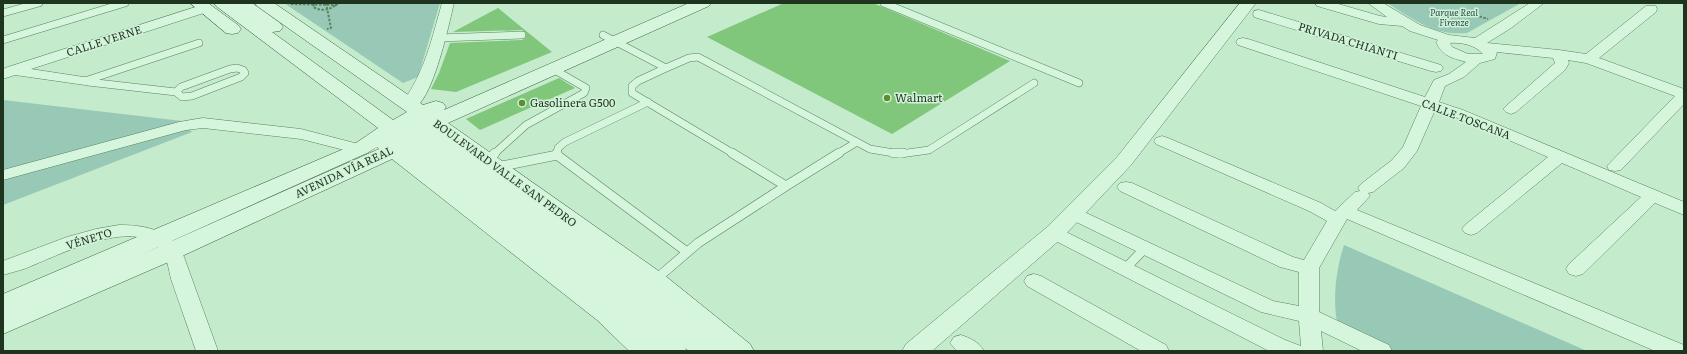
<svg xmlns="http://www.w3.org/2000/svg" width="1687" height="354" font-family="Literata,serif">
	<style>
		.green { fill: #98c8b6 }
		.building { fill: #80c67b }
		.lines { fill: none; stroke-linecap: round; stroke-linejoin: round }
		.service-far1-casing { stroke: #5b835d; stroke-width: 8 }
		.service-casing { stroke: #5b835d; stroke-width: 10 }
		.minor-casing { stroke: #5b835d; stroke-width: 1 }
		.tertiary-casing { stroke: #5b835d; stroke-width: 1 }
		.secondary-casing { stroke: #3e653f; stroke-width: 1 }
		.path { stroke: #5b835d; stroke-width: 2; stroke-dasharray: 2.5 1.5; stroke-linecap: butt }
		.service-far1 { stroke: #d5f6dd; stroke-width: 7 }
		.service { stroke: #d5f6dd; stroke-width: 9 }
		.minor { fill: #d5f6dd; fill-rule: evenodd }
		.tertiary { fill: #d5f6dd; fill-rule: evenodd }
		.secondary { fill: #d5f6dd; fill-rule: evenodd }
		.poi-dot { fill: #5e8e30; stroke: #d2f3d9; stroke-width: 1.5 }
		.labels { text-anchor: middle; stroke-width: 3; stroke-linejoin: round; paint-order: stroke }
		.far-park-label { font-size: 9px; font-style: italic; fill: #264f46; stroke: #d2f3d9 }
		.street-label { font-size: 11px; fill: #1e341e; stroke: #d2f3d9 }
		.poi-label { font-size: 11px; fill: #1e341e; stroke: #d2f3d9; text-anchor: start }
	</style>
	<rect width="100%" height="100%" fill="#c3ebcc"/>
	<path class="green" d="M284 3H440L418 77 403 83Z
		M1387 3H1521L1467 33C1434 36 1413 19 1387 3Z
		M3 100 182 121 192 132 3 205Z
		M1344 245 1587 351H1392L1338 326C1332 302 1336 269 1344 245Z"/>
	<path class="building" d="M784 3H873L1010 61 892 134 707 37Z
		M498 8 552 52 456 92 431 89 439 73 450 43 522 40 526 38V33L522 30 453 32Z
		M559 78 575 88 480 130 466 119Z"/>
	<g class="lines">
		<defs>
			<path id="service-far1" d="M884 3 1079 83
				M3 13 39 3
				M603 35 666 68 638 81 632 86V93L734 154
				M438 38 522 35
				M3 40 125 3
				M237 68 243 70 245 73 241 77 192 96 182 97 176 92 181 87 230 69Z
				M666 68 689 58 698 57 870 149 900 154 929 150 1034 83
				M85 81 199 43
				M88 82 176 92
				M494 154 526 125 584 93 586 88 553 69
				M557 154 558 148 565 142 648 102
				M837 154 857 142"/>
			<path id="service" d="M557 153V155L687 252
				M893 153H903
				M488 160 495 153
				M497 167 557 155
				M786 186 839 153
				M1125 269 1145 248
				M655 280 698 243 786 186 732 153"/>
			<path id="minor" d="M442 3H454C449 24 433 101 413 109 409 110 407 109 404 108L401 105C425 71 431 42 442 3Z
				M1315 3H1335L1380 16 1387 17 1368 3H1383L1420 25 1449 35 1475 38 1530 3H1544L1511 28 1487 43 1559 50 1586 54 1646 6H1656L1657 9 1656 12 1599 58 1684 89V104L1621 170 1615 171 1609 170 1607 166 1675 96 1586 63 1568 60 1569 63 1565 70 1516 112 1511 114 1506 112 1503 109 1506 106 1555 63 1553 58 1497 52 1495 59 1480 63 1464 77 1445 86 1439 102 1463 110 1684 202V215L1655 203 1583 274 1576 276 1569 274 1566 269 1569 264 1641 197 1562 163 1477 233 1471 235 1465 233 1462 229 1465 225 1548 157 1453 116 1435 110 1417 151 1404 168 1373 192 1368 193 1370 196 1357 210 1684 345V351H1655L1347 219 1319 268V312L1389 345 1392 351H1362L1321 331 1323 351H1269L1048 237 1045 233 1048 229 1054 227 1060 229 1285 340 1301 346 1299 321 1261 312 1068 218 1065 214 1068 210 1074 208 1080 210 1273 301 1299 306V272L1280 267 1120 191 1117 187 1120 183 1126 182 1132 183 1293 257 1304 260 1327 221 1309 211 1156 144 1154 141 1156 138 1162 136 1168 138 1321 203 1335 211 1355 192 1360 191 1358 188 1361 184 1392 160 1403 147 1421 106 1238 45 1236 42 1238 39 1243 38 1248 39 1425 97 1434 80 1449 74 1466 62C1452 58 1442 56 1436 42L1438 40 1410 31 1402 26 1379 24 1317 6ZM1450 43C1462 42 1475 45 1483 54H1468L1452 47Z
				M205 4 210 5 211 8 210 11 31 69 90 78 92 81 90 84 85 85 15 75 3 79V69L8 67Z
				M1259 10 1441 65 1443 68 1441 71 1436 72 1431 71 1254 17 1253 14 1254 11Z
				M203 118 301 129 366 146 368 149 366 152 360 154 301 139 203 128 186 130 3 180V170L179 122Z
				M119 225C146 225 172 230 184 257L218 351H196C188 327 179 303 171 279 169 271 168 262 164 255 142 211 55 257 24 269 17 271 10 273 3 275V261L67 237 96 229Z
				M1034 274 1041 276 1166 345 1169 351H1141L1027 286 1024 281 1027 276Z
				M961 335C970 338 979 342 984 351H957L950 343 954 337Z"/>
			<path id="tertiary" d="M1240 3H1256L1131 165 1062 238 932 351H902L906 344 1046 228 1117 157Z"/>
			<path id="secondary" d="M190 3H208L238 25 241 29 238 33 232 34 226 33Z
				M214 3H252L280 23 283 27 280 31 272 32 393 120 407 112 257 6 255 3H274L423 105 436 101 443 103 446 107 444 110 689 3H711L709 6 448 123 663 274 750 344 754 351H722L720 350 721 351H689L685 348 687 351H629L597 320 392 159 180 257 3 334V294L353 145 378 128 216 6ZM377 147 379 149 136 257 367 153Z"/>
		</defs>
		<use href="#service-far1" class="service-far1-casing"/>
		<use href="#service" class="service-casing"/>
		<use href="#minor" class="minor-casing"/>
		<use href="#tertiary" class="tertiary-casing"/>
		<use href="#secondary" class="secondary-casing"/>
		<path class="path" d="M326 3 331 28 327 29
			M291 4 337 5
			M314 4 313 7C322 12 331 10 338 3
			M1468 13 1488 19"/>
		<use href="#service-far1" class="service-far1"/>
		<use href="#service" class="service"/>
		<use href="#minor" class="minor"/>
		<use href="#tertiary" class="tertiary"/>
		<use href="#secondary" class="secondary"/>
	</g>
	<g class="poi-dot">
		<circle cx="887" cy="98" r="4"/>
		<circle cx="522" cy="103" r="4"/>
	</g>
	<g class="labels">
		<g class="far-park-label">
			<text x="1454" y="16">Parque Real<tspan x="1454" dy="10">Firenze</tspan></text>
		</g>
		<g class="street-label">
			<text transform="translate(104 41) rotate(-18)" y="4">CALLE VERNE</text>
			<text transform="translate(1348 41) rotate(17)" y="4">PRIVADA CHIANTI</text>
			<text transform="translate(1466 119) rotate(21)" y="4">CALLE TOSCANA</text>
			<text transform="translate(344 172) rotate(-25)" y="4">AVENIDA VÍA REAL</text>
			<text transform="translate(505 173) rotate(36)" y="4">BOULEVARD VALLE SAN PEDRO</text>
			<text transform="translate(89 239) rotate(-17)" y="4">VÉNETO</text>
		</g>
		<g class="poi-label">
			<text x="895" y="102">Walmart</text>
			<text x="530" y="107">Gasolinera G500</text>
		</g>
	</g>
	<rect width="1687" height="354" fill="none" stroke="#1e341e" stroke-width="8"/>
</svg>
